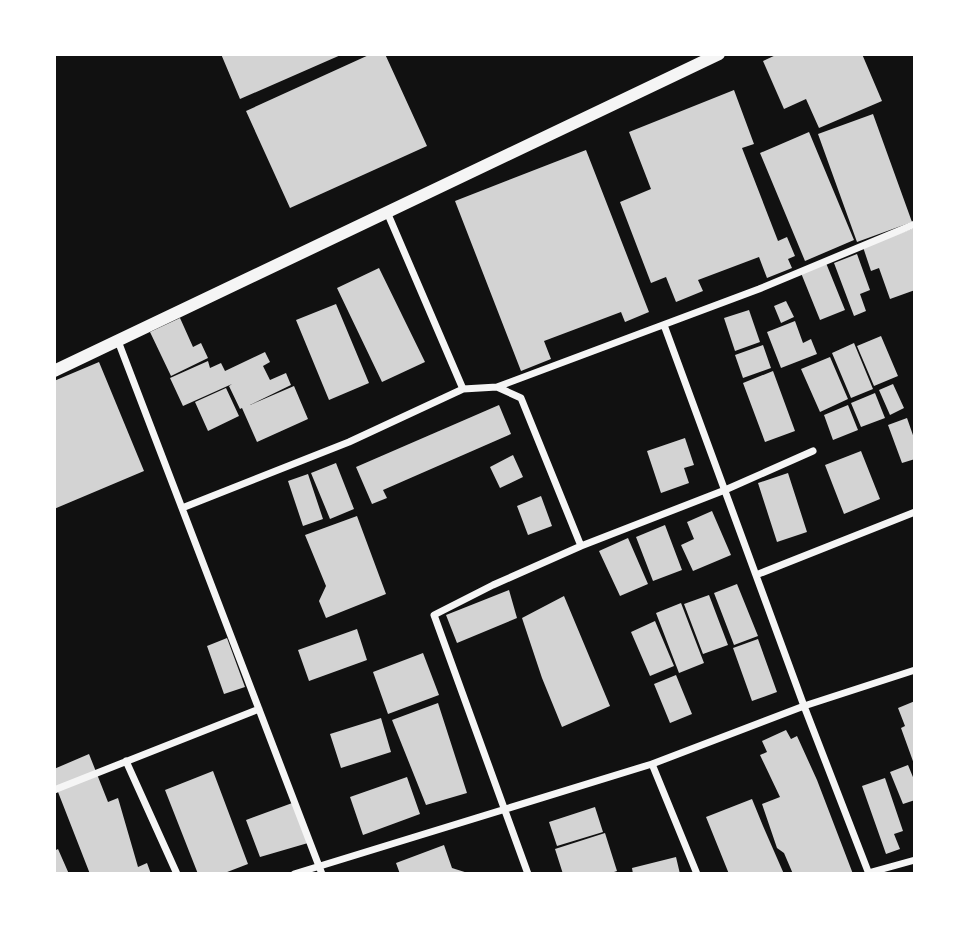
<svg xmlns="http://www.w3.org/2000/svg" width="969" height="928" font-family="'Roboto Serif',serif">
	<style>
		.building { fill: #d3d3d3 }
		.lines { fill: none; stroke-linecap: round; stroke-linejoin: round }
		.minor { stroke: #f5f5f5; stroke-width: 7 }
		.tertiary { stroke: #f5f5f5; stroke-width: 12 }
	</style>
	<rect width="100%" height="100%" fill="#111"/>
	<path class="building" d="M221 54H343L240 99Z
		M371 54H385L427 146 290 208 246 111Z
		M778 54H862L882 101 819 128 806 99 784 109 763 61Z
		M734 90 754 144 742 148 778 241 787 237 795 256 788 259 792 268 767 278 759 257 698 280 703 291 676 302 666 277 651 283 620 202 651 189 629 132Z
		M873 114 912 222 857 242 818 134Z
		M809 132 854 240 805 261 760 153Z
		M586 150 649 312 625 322 621 312 544 341 551 359 521 371 455 201Z
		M914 228 915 290 890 299 879 268 871 271 863 247Z
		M857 254 870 290 860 294 866 311 854 316 834 263Z
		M826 263 845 310 820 320 801 273Z
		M379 268 425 362 382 382 337 288Z
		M786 301 794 317 781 323 774 306Z
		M336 304 369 383 329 400 296 320Z
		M749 310 760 342 735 351 724 318Z
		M180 318 193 347 201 343 208 358 171 376 150 332Z
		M795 321 803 343 811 339 817 354 781 368 767 332Z
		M881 336 898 376 874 386 857 346Z
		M854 343 873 389 851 398 832 353Z
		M763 345 771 368 743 378 735 355Z
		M265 352 270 362 263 366 270 380 286 373 291 385 250 405 294 386 308 419 257 442 242 408 240 409 229 386 232 384 183 406 170 378 208 361 210 368 221 363 225 371Z
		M830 357 848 399 820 412 801 369Z
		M99 362 144 471 54 509V381Z
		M773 371 795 431 765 442 743 383Z
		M893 384 904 408 890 415 879 390Z
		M226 388 239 416 208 431 195 402Z
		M875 393 885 418 861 427 851 403Z
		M499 405 511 434 383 490 387 498 372 504 356 467Z
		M848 405 858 430 833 440 824 415Z
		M907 418 915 441V459L902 463 888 425Z
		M685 438 694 465 684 468 689 483 661 493 647 451Z
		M861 451 880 499 844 514 825 465Z
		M513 455 523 477 500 488 490 467Z
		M336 463 354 509 330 519 311 473Z
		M788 473 807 532 777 542 758 483Z
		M308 474 323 519 303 526 288 481Z
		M541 496 552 526 528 535 517 506Z
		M712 511 731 555 693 571 681 545 694 539 687 522Z
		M357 516 386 594 326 618 319 601 326 586 305 535Z
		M665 525 682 570 653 581 636 537Z
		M628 538 648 584 620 596 599 551Z
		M737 584 758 636 734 645 714 593Z
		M509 590 517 618 457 643 446 615Z
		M709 595 728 645 703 654 684 604Z
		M564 596 610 706 562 727 542 678 522 618Z
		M681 603 704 663 679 673 656 613Z
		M655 621 674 666 650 676 631 632Z
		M357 629 367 660 309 681 298 650Z
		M227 638 245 687 224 694 207 646Z
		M758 639 777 692 752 701 733 648Z
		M423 653 439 695 388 714 373 672Z
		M676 675 692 714 670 723 654 684Z
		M915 701V764H914L901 728 905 726 898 708Z
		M438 703 467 793 426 805 392 720Z
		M381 718 391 752 341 768 330 734Z
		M786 730 791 739 797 736 817 780 853 874H793L784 853 777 848 762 804 780 797 760 755 767 752 762 741Z
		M89 754 108 802 118 798 138 867 147 863 151 874H90L58 792 54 794V769Z
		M908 765 915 782V800L903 804 890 772Z
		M213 771 248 864 222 874H198L165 790Z
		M407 777 420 814 363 835 350 797Z
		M885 778 903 831 894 834 900 849 886 854 862 786Z
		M752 799 763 826 784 874H729L706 817Z
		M295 802 308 843 260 857 246 820Z
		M595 807 603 832 557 846 549 822Z
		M605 833 617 871 608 874H563L555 849Z
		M444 845 452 868 471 874H400L396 863Z
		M58 849 69 874H54V851Z
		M676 857 680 874H633L632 868Z"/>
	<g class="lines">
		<path class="minor" d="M387 212 463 389
			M664 325 804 706 869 874
			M118 341 322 874
			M497 387 759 289 915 224
			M182 508 349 442 463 389 497 387 521 398 581 546 493 585 434 615 528 874
			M581 546 725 490 813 451
			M756 575 915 512
			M126 761 177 874
			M652 764 697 874
			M54 790 259 709
			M868 873 915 860
			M294 874 652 764 804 706 915 670"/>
		<path class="tertiary" d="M54 371 719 54"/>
	</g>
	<rect width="969" height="928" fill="none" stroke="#ffffff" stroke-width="112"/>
</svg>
